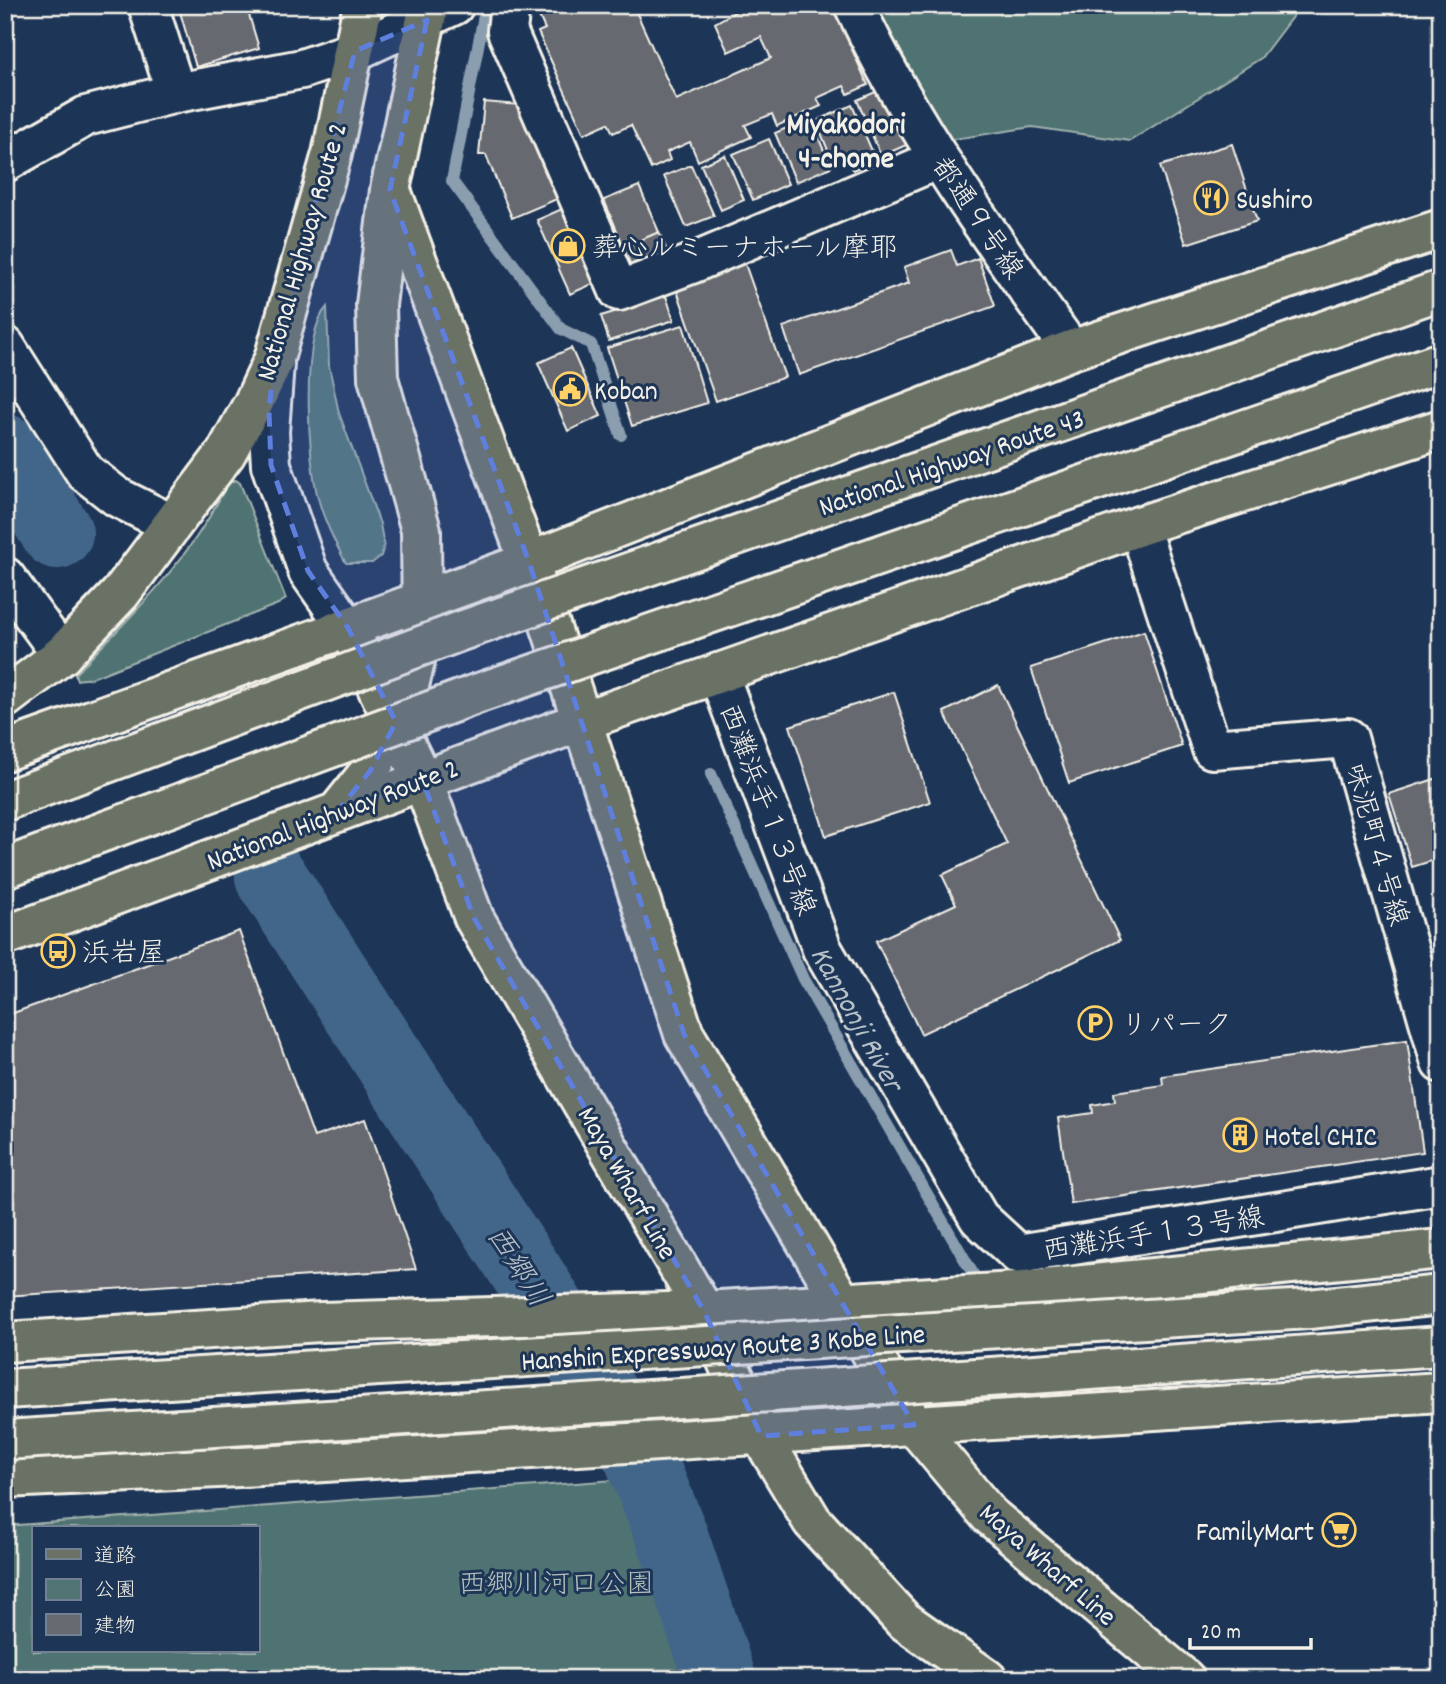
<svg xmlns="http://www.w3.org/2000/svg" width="1446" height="1684" font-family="Dekko,'Klee One',sans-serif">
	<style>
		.green { fill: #507373; stroke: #a2b2ae; stroke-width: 2; fill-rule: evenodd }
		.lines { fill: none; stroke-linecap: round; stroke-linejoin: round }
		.stream { stroke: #8a9eaf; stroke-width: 12 }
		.river { stroke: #436689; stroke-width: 72 }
		.building { fill: #666970; stroke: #f4f1e8; stroke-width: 2 }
		.minor-casing { stroke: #f4f1e8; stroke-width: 44 }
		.major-casing { stroke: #f4f1e8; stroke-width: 44 }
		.highway-casing { stroke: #f4f1e8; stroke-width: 44 }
		.minor { stroke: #1d3557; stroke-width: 38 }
		.major { stroke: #6b7165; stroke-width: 38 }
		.highway { stroke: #6b7165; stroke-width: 38 }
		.highway-bridge-casing { stroke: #f4f1e8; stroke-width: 44; stroke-linecap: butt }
		.highway-bridge { stroke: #6b7165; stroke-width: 38 }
		.marked { fill: #5e7fdd; fill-opacity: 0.2; stroke: #5e7fdd; stroke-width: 5; stroke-dasharray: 14 9; stroke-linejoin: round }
		.labels { text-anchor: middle; stroke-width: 6; stroke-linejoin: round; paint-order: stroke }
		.poi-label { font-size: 28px; fill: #f4f1e8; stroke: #1d3557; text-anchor: start }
		.street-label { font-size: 28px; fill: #f4f1e8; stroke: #1d3557 }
		.park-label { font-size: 28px; fill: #b2bfb9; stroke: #1d3557 }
		.neighbourhood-label { font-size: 30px; font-weight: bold; fill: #f4f1e8; stroke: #1d3557 }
		.water-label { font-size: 30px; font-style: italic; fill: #b6c0c7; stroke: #1d3557 }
	</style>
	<rect width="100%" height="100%" fill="#1d3557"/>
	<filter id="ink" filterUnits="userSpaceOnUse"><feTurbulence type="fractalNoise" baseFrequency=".0143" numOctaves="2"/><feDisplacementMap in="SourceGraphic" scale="14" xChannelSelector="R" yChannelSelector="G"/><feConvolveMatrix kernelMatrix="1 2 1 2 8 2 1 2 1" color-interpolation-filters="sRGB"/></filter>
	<g filter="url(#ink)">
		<path class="green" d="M876 5H1301L1261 58 1130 141 1032 127 948 140Z
			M327 307 329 366 339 413 380 524 384 546 381 556 372 563H346C335 543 324 521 318 498 308 461 300 335 327 307Z
			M236 480 240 483 286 599 278 604 92 678 77 680 75 674C131 617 193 557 227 484Z
			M628 1479 687 1679H5V1526ZM33 1528H257V1651H33Z"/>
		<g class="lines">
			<path class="stream" d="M486 5 452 181 561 329 591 344 621 435
				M711 774 803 979 976 1279"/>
			<path class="river" d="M5 450 57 533
				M271 877 536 1287 639 1455 672 1536 720 1679"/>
		</g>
		<path class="building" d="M178 5H246L259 48 196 67Z
			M558 5H639L634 7 676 100 771 58 761 37 728 52 715 23 747 5H832L868 85 848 94 844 86 817 98 821 106 777 126 772 114 745 125 751 137 698 161 690 142 667 152 670 160 651 169 631 125 613 133 608 123 584 134 538 32 545 29 538 14Z
			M887 87 911 143 881 156 857 100Z
			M484 102 531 106 564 196 512 218 486 155H479Z
			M852 105 876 160 853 170 848 159 834 165 816 121Z
			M810 118 831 167 796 182 775 133Z
			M769 139 788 184 753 200 733 154Z
			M1232 144 1257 221 1186 244 1160 166Z
			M725 155 744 200 721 210 701 165Z
			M691 165 714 216 686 227 664 176Z
			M639 186 659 232 624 247 604 200Z
			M571 205 604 279 570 294 537 220Z
			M659 232 671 260 624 280 612 252Z
			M951 250 957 266 978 258 995 306 799 375 783 327 909 283 904 267Z
			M744 261 785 377 716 401 675 285Z
			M666 296 674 320 609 341 601 316Z
			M683 325 707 403 632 426 607 348Z
			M571 348 601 416 568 431 538 363Z
			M1144 631 1182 746 1069 783 1031 668Z
			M998 685 1120 940 921 1034 876 941 956 904 942 875 1007 844 944 712Z
			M894 692 930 802 826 836 790 726Z
			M1441 777V858L1412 867 1389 794Z
			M239 931 314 1137 365 1119 416 1269 5 1296V1016Z
			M1407 1040 1423 1152 1071 1204 1058 1118 1093 1113 1092 1105 1115 1101 1114 1092 1163 1085 1162 1076Z"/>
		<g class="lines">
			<defs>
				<path id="minor" d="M148 5 176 93 302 69 355 51 454 5
					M510 5 507 31 619 291 691 264 939 159
					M854 5C912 129 992 240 1071 350
					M5 162 86 116 176 93
					M5 346 85 472 117 497 171 524
					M274 363 269 432 271 465 308 571 348 628
					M1139 526 1212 749 1348 738 1441 1063
					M5 577 62 655
					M718 673 822 949 979 1218 1018 1254 1441 1185"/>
				<path id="major" d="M348 628 422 779 474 918 704 1311 761 1436 812 1521 903 1620 987 1679
					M582 721 684 1034 914 1425 989 1515 1185 1679"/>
				<path id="highway" d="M393 196 529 562 582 721
					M5 698 62 655 120 594 226 453 253 404 274 359 332 154 363 5
					M5 751 529 562 1071 350 1441 229
					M338 811 370 771 404 706 422 633 421 530 378 378 376 305 390 190 429 5
					M5 936 582 721 1139 526 1441 429
					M5 1342 321 1322 704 1311 1014 1292 1441 1249
					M5 1478 261 1466 1441 1392"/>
			</defs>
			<use href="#minor" class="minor-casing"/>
			<use href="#major" class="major-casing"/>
			<use href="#highway" class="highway-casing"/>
			<use href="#minor" class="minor"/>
			<use href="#major" class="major"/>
			<use href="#highway" class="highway"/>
			<defs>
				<path id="highway-bridge" d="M5 801 461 631 1441 290
					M5 868 479 693 1441 362
					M5 1389 1309 1309 1441 1295
					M5 1440 697 1397 1441 1346"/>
			</defs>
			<use href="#highway-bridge" class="highway-bridge-casing"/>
			<use href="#highway-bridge" class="highway-bridge"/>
		</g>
	</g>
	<path class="marked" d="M427 20 390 190 529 562 684 1034 914 1425 761 1436 704 1311 474 918 422 779 336 813 370 771 396 722 348 628 308 571 271 465 269 412 274 359 355 51Z"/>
	<defs>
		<symbol id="restaurant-ring" viewBox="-11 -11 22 22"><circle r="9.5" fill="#1d3557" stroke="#ffd166" stroke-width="1.5"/><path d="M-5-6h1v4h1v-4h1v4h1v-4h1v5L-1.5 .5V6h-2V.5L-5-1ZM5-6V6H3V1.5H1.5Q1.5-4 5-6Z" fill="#ffd166"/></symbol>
		<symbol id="shop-ring" viewBox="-11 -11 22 22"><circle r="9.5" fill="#1d3557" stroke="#ffd166" stroke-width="1.5"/><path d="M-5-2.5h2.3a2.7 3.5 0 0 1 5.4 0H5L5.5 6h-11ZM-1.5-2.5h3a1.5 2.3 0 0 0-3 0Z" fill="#ffd166"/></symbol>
		<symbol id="civic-ring" viewBox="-11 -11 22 22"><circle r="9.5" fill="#1d3557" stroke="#ffd166" stroke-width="1.5"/><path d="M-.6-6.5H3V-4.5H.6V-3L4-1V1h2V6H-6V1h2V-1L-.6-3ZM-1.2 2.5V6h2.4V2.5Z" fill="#ffd166"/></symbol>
		<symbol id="bus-ring" viewBox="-11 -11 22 22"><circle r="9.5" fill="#1d3557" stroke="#ffd166" stroke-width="1.5"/><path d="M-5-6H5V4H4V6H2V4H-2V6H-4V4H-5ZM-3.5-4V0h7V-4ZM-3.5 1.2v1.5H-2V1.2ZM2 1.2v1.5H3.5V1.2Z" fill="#ffd166"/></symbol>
		<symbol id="parking-ring" viewBox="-11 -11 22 22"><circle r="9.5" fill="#1d3557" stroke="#ffd166" stroke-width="1.5"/><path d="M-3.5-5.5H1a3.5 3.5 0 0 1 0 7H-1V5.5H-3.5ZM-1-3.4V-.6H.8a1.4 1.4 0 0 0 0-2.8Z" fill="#ffd166"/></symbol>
		<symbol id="building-ring" viewBox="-11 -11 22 22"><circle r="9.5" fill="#1d3557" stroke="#ffd166" stroke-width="1.5"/><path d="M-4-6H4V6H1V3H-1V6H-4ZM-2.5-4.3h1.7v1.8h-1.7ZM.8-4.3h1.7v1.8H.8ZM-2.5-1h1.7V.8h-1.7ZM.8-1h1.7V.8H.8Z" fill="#ffd166"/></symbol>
		<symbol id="supermarket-ring" viewBox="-11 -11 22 22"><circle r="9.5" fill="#1d3557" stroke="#ffd166" stroke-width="1.5"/><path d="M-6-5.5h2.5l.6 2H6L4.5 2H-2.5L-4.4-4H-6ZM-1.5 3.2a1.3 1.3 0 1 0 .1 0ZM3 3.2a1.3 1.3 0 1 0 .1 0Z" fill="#ffd166"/></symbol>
	</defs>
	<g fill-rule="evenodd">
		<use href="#restaurant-ring" x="1192" y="179" width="38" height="38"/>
		<use href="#shop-ring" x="549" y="227" width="38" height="38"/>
		<use href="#civic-ring" x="551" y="370" width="38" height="38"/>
		<use href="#bus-ring" x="39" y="932" width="38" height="38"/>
		<use href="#parking-ring" x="1076" y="1004" width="38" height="38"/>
		<use href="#building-ring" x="1221" y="1116" width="38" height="38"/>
		<use href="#supermarket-ring" x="1320" y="1511" width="38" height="38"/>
	</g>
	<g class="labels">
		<g class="poi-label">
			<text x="1236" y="208">Sushiro</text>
			<text x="592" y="256">葬心ルミーナホール摩耶</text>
			<text x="594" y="399">Koban</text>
			<text x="82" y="961">浜岩屋</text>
			<text x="1120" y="1033">リパーク</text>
			<text x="1264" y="1145">Hotel CHIC</text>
			<text x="1314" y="1540" text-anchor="end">FamilyMart</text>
		</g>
		<g class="street-label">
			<text transform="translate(979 217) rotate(56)" y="10">都通９号線</text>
			<text transform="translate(300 251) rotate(-74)" y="10">National Highway Route 2</text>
			<text transform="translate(951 461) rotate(-19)" y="10">National Highway Route 43</text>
			<text transform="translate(769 809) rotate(69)" y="10">西灘浜手１３号線</text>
			<text transform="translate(332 813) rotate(-21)" y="10">National Highway Route 2</text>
			<text transform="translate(1378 844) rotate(74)" y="10">味泥町４号線</text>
			<text transform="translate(629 1182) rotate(60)" y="10">Maya Wharf Line</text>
			<text transform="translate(1153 1232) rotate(-9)" y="10">西灘浜手１３号線</text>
			<text transform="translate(723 1346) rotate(-4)" y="10">Hanshin Expressway Route 3 Kobe Line</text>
			<text transform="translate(1049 1563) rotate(41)" y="10">Maya Wharf Line</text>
		</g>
		<g class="park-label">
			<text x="556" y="1592">西郷川河口公園</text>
		</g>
		<g class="neighbourhood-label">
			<text x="846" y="133">Miyakodori<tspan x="846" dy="34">4-chome</tspan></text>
		</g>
		<g class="water-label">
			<text transform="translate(858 1018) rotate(61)" y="10">Kannonji River</text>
			<text transform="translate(519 1266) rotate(57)" y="10">西郷川</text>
		</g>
	</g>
	<rect width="1446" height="1684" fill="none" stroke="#1d3557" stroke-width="28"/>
	<rect x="14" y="14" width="1418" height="1656" fill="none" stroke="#f4f1e8" stroke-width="2.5" filter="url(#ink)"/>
	<rect x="32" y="1526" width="228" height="126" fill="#1d3557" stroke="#738091" stroke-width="2"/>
	<rect x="46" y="1549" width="35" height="10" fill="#6b7165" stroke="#738091" stroke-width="2"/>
	<text x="94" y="1562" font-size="21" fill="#f4f1e8">道路</text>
	<rect x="46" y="1579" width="35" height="21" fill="#507373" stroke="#738091" stroke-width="2"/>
	<text x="94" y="1596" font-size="21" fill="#f4f1e8">公園</text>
	<rect x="46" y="1614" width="35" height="21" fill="#666970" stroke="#738091" stroke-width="2"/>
	<text x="94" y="1632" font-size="21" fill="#f4f1e8">建物</text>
	<path d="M1190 1638v10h121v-10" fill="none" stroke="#f4f1e8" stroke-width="3.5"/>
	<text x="1201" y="1638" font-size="21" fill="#f4f1e8" stroke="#1d3557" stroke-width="5" paint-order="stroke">20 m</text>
</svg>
